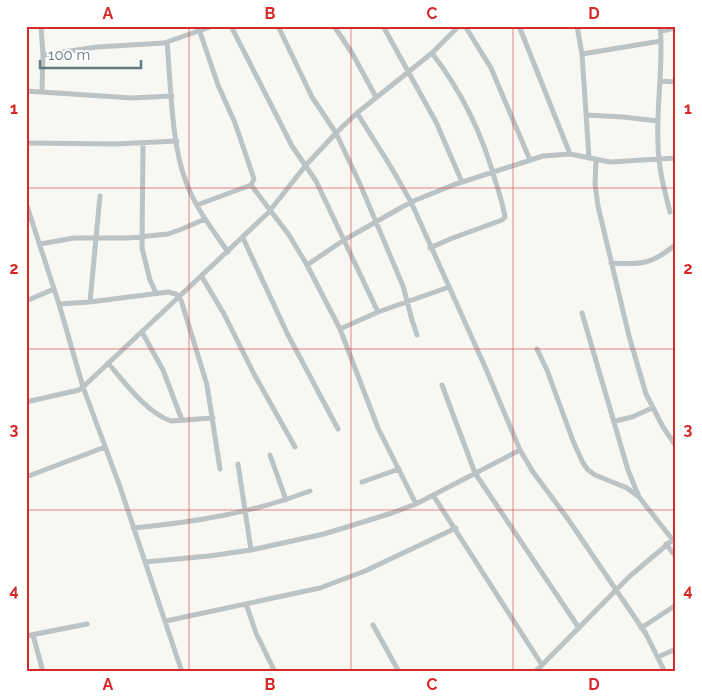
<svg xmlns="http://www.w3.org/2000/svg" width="702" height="698" font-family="Raleway,sans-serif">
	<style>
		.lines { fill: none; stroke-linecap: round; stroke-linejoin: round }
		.minor { stroke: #bcc3c5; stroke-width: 5 }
		.grid { fill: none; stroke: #d62828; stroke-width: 1; stroke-opacity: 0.55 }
		.neatline { fill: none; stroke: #d62828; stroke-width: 2 }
		.grid-label { font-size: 16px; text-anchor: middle; font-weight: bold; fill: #d62828 }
	</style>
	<rect width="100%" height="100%" fill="#f7f7f4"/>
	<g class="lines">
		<path class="minor" d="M41 26 43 55 42 91
			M231 26 292 146 316 181 378 312
			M278 26 312 97 336 133 360 184 403 286 412 320 417 335
			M334 26 352 53 376 97
			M383 26 436 122 462 182
			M465 26 491 68 530 160
			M519 26 570 154
			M577 26 582 54 589 158
			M660 26C664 65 656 104 658 143 658 166 664 189 670 212
			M661 31 676 28
			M167 42C171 84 171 141 185 179 194 206 212 229 228 252
			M582 54 661 41
			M43 55 97 47 164 43 213 26
			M660 81 676 82
			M26 91 132 98 172 96
			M357 113 391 167 411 202 486 369 520 450 533 472 568 519 646 634 665 672
			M586 115 623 117 658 121
			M26 143 115 144 177 141
			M143 143 142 248 150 280 156 293
			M596 160 595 184 598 206 629 336 646 394 663 427 676 446
			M251 185 289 235 307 265 340 329 378 428 416 504
			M26 203 59 304 83 387 119 484 182 672
			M197 205 251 185 254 179 235 123 218 85 200 32
			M243 238 287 333 338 429
			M40 244 74 238H129L168 234 182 229 205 219
			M430 248 450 239 502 220 505 217C503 205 499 192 495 180 482 133 462 92 432 53
			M611 263C641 265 653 264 676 244
			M307 265 344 240 411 202 453 185 543 156 570 154 610 162 676 158
			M202 277 224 314 254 374 295 447
			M26 301 54 289
			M90 302 100 196
			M59 304 90 302 168 292 176 294 181 300 207 385 220 469
			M582 313 628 470 639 497 672 539
			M340 329 378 312 449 287
			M142 332 163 370 182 420
			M537 349 547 370 573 441 583 463 588 470 595 475 627 488 639 497
			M108 363C124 382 147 413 171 421L213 418
			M442 385 475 473 579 628
			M26 402 79 390 83 387 268 213 306 165 336 133 357 113 432 53 459 26
			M615 421 632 417 652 408
			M270 455 286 500
			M238 464 251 550
			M26 477 105 447
			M362 482 399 469
			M433 495 542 665
			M133 528C195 522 252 513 310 491
			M666 544 676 557
			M145 562 209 556 251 550 324 534 392 513 416 504 520 450
			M246 604 256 633 275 672
			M166 621 320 588 365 571 456 528
			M373 625 399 672
			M641 628 676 605
			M33 635 43 672
			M26 636 87 624
			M658 657 676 649
			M535 672 630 576 676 537"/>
	</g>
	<path class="grid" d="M189 26V672M351 26V672M513 26V672M26 188H676M26 349H676M26 510H676"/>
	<rect width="702" height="698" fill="none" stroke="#ffffff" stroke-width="55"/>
	<path d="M40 60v8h101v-8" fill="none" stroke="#637a7f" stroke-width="2.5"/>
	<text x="48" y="60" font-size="15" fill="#637a7f" stroke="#ffffff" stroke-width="4" paint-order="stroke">100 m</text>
	<rect x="28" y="28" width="646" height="642" class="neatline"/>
	<g class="grid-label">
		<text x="108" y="19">A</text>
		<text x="270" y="19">B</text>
		<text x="432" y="19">C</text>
		<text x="594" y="19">D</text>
		<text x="14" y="114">1</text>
		<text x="688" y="114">1</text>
		<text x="14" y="274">2</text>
		<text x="688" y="274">2</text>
		<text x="14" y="435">3</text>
		<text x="688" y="435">3</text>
		<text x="14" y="596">4</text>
		<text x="688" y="596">4</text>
		<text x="108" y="690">A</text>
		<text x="270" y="690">B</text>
		<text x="432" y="690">C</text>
		<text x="594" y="690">D</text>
	</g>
</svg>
